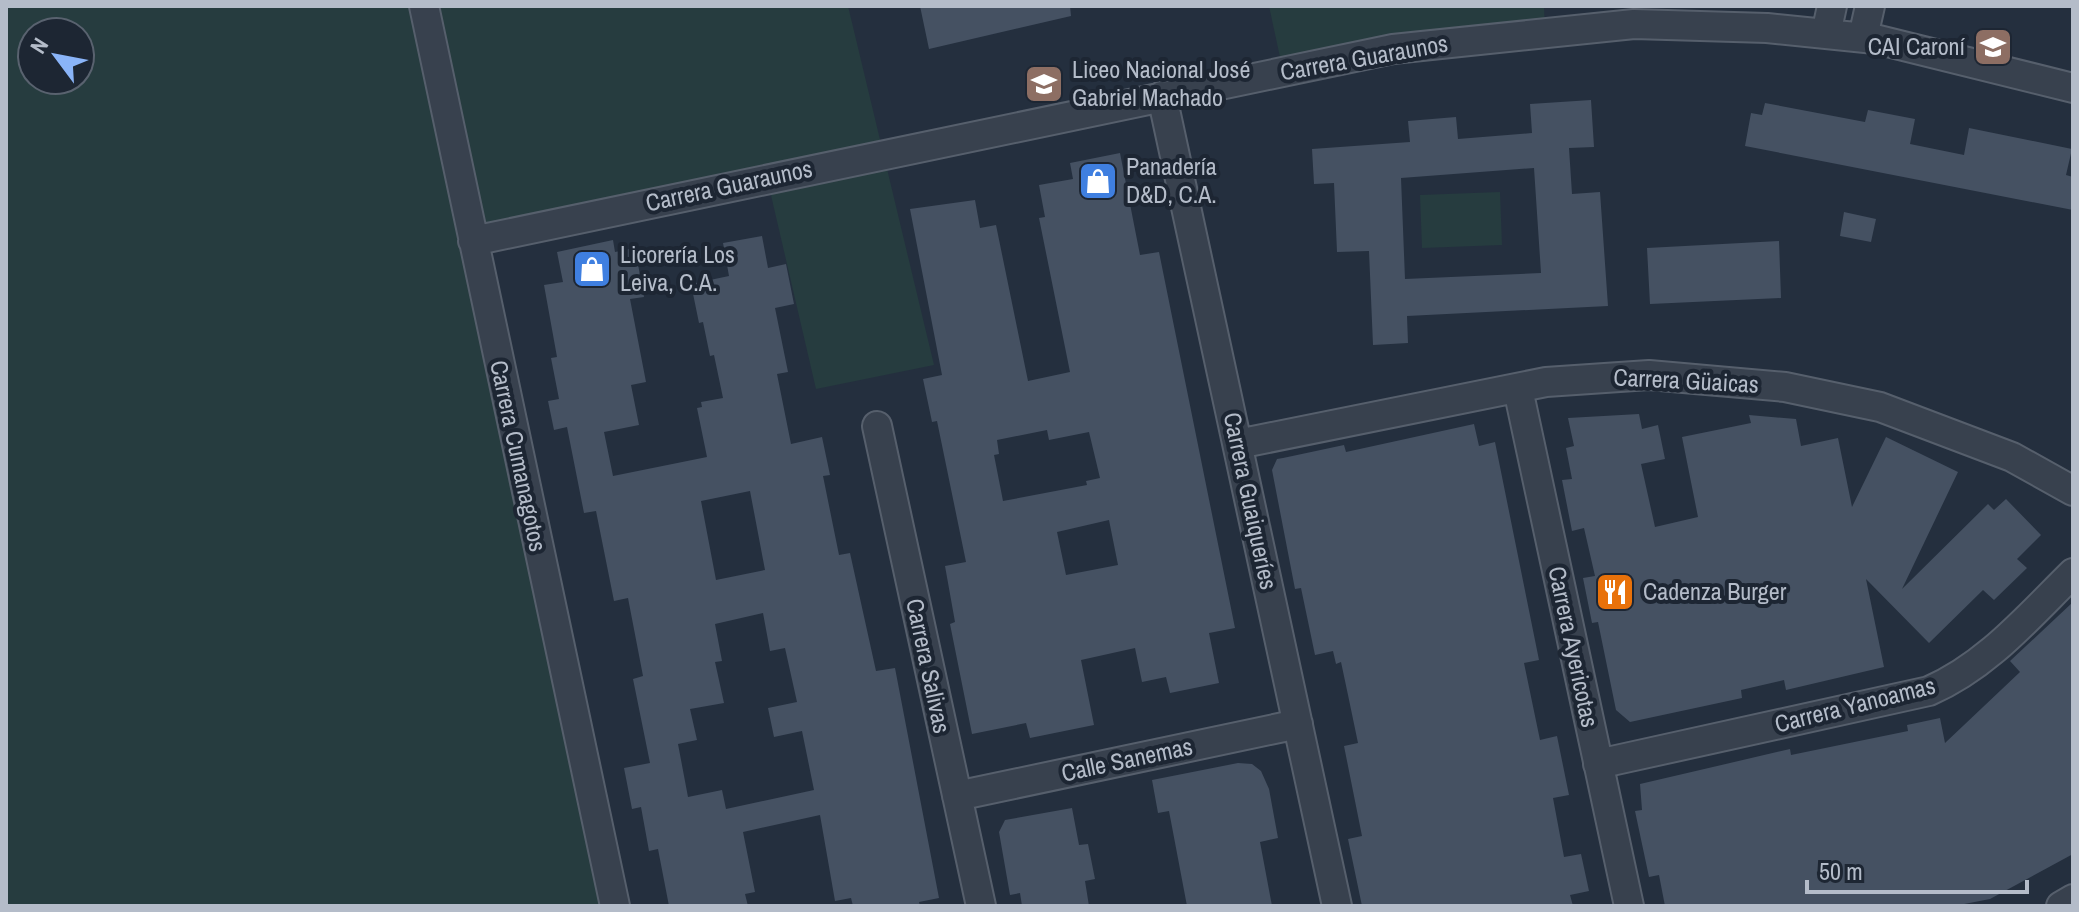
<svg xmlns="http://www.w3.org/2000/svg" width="2079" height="912" font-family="'Archivo Narrow',sans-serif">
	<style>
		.green { fill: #263c3f; fill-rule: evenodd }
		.building { fill: #455162; fill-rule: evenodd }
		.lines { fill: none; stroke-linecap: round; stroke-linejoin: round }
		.minor-casing { stroke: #565f6c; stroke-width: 32 }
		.minor { stroke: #38414e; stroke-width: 28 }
		.labels { text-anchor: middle; stroke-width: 8; stroke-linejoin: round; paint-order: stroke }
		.poi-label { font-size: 24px; fill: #b4bcc9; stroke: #1d2633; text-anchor: start }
		.street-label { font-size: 24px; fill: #b4bcc9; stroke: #1d2633 }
	</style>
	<rect width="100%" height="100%" fill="#242f3e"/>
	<path class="green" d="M6 6H848L934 365 816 389 767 178 473 241 615 906H6ZM32 32H80V80H32Z
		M1269 6H1544L1545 33 1283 71Z
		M1500 192 1502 245 1422 248 1420 195Z"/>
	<path class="building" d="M920 6H1070L1071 16 929 49Z
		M1591 100 1594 147 1569 148 1572 194 1600 192 1608 306 1407 316 1408 343 1373 345 1369 251 1337 252 1334 183 1314 184 1312 149 1410 142 1408 121 1456 117 1458 139 1532 133 1530 104ZM1534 168 1541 273 1405 279 1401 178Z
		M1765 103 1865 122 1868 110 1915 119 1910 144 1964 155 1969 128 2072 149 2066 175 2073 177V210L1745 146 1751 113 1762 115Z
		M1120 153 1140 255 1159 252 1235 628 1209 633 1219 683 1170 693 1166 677 1142 682 1135 648 1081 660 1094 725 1030 738 1026 723 972 734 950 624 955 622 945 566 966 562 937 421 932 422 923 379 942 375 910 209 975 200 980 228 996 225 1028 381 1070 372 1039 218 1045 217 1039 185 1073 179 1070 163ZM1047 430 1049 440 1089 432 1100 478 1086 481 1087 485 1003 501 994 455 999 454 997 440ZM1109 520 1118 565 1066 575 1057 532Z
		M1844 212 1876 219 1871 242 1840 236Z
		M762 236 768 268 786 264 794 304 775 308 788 372 777 374 791 444 822 437 830 475 823 476 839 555 850 553 876 671 895 668 939 898 919 902 920 906H853L851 898 835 901 820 815 743 832 755 892 745 894 748 906H669L658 849 649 851 641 807 632 809 624 768 650 763 633 679 643 676 628 598 614 601 596 511 584 513 567 427 554 430 548 401 559 399 551 358 557 357 544 285 563 282 557 252 613 240 615 252 635 248 644 297 630 299 646 382 631 385 639 425 604 432 613 476 707 457 697 408 702 407 701 402 723 398 714 355 710 356 703 322 699 323 691 284 729 276 723 243ZM750 491 765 570 716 580 701 501ZM763 613 770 651 785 648 797 702 768 708 774 737 802 731 814 790 726 809 722 790 688 797 678 744 697 740 690 709 724 703 715 662 722 661 715 624Z
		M1779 241 1781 298 1650 304 1647 248Z
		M1639 414 1642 429 1658 425 1665 459 1641 464 1655 527 1698 517 1682 437 1751 423 1749 415 1796 419 1801 446 1838 438 1852 507 1886 437 1958 472 1902 589 1988 504 1994 510 2006 499 2041 535 2017 559 2027 568 1994 600 1983 590 1929 643 1866 579 1884 667 1786 690 1784 680 1741 690 1742 698 1630 722 1616 710 1598 622 1592 623 1583 578 1595 576 1584 528 1572 531 1562 480 1572 479 1566 448 1574 446 1568 418Z
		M1474 424 1479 446 1495 442 1539 660 1524 663 1540 740 1557 736 1569 795 1553 798 1564 857 1581 854 1589 891 1570 895 1573 906H1362L1348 839 1362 836 1344 746 1358 743 1348 695 1341 662 1336 664 1333 651 1315 655 1301 588 1295 589 1272 470 1277 459 1283 458 1344 445 1346 452Z
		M2073 602V854L1990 899 1954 906H1665L1659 875 1649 877 1635 811 1642 810 1640 784 1790 749 1791 755 1908 731 1907 725 1940 718 1945 743 2020 672 2010 661Z
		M1238 763 1252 764 1261 771 1269 789 1278 838 1260 842 1272 906H1187L1169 811 1158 813 1152 780Z
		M1072 808 1079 845 1088 844 1095 879 1085 881 1089 906H1022L1020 893 1010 895 999 832 1005 820Z"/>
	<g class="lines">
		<defs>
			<path id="minor" d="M424 6 615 906
				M1826 34 1832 6
				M1863 37 1870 6
				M1162 96 1337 906
				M473 241 1393 49 1634 24 1767 28 1875 39 2073 88
				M1518 389 1629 906
				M877 426 981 906
				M1238 444 1546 382 1649 375 1785 387 1880 407 2012 457 2073 491
				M1598 764 1929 691C1987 666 2029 616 2073 573
				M957 796 1298 724
				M2061 906 2073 899"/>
		</defs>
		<use href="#minor" class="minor-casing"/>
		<use href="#minor" class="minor"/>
	</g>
	<defs>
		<symbol id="university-square" viewBox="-11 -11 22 22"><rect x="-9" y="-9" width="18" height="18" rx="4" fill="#8d6e63" stroke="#1d2633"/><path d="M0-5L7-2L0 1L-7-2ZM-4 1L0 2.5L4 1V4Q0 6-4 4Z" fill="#fff"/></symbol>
		<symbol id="school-square" viewBox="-11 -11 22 22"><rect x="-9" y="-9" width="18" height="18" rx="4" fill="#8d6e63" stroke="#1d2633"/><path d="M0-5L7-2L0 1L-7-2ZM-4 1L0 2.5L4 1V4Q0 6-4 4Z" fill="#fff"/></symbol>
		<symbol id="shop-square" viewBox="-11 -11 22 22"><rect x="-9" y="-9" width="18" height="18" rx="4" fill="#3f7fe0" stroke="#1d2633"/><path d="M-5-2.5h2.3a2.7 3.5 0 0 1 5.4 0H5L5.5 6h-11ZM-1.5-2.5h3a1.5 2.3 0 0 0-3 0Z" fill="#fff"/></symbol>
		<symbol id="restaurant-square" viewBox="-11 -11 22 22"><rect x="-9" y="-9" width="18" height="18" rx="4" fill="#e8710a" stroke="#1d2633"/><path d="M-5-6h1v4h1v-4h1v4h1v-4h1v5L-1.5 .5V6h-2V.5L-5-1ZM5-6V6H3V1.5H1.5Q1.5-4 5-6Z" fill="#fff"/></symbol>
	</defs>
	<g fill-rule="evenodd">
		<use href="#university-square" x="1971" y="25" width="44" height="44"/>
		<use href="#school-square" x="1022" y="62" width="44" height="44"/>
		<use href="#shop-square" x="1076" y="159" width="44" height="44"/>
		<use href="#shop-square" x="570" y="247" width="44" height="44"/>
		<use href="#restaurant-square" x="1593" y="570" width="44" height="44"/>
	</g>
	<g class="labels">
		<g class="poi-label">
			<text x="1965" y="55" text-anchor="end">CAI Caroní</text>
			<text x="1072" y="78">Liceo Nacional José<tspan x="1072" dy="28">Gabriel Machado</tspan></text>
			<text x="1126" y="175">Panadería<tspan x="1126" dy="28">D&amp;D, C.A.</tspan></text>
			<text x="620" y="263">Licorería Los<tspan x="620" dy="28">Leiva, C.A.</tspan></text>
			<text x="1643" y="600">Cadenza Burger</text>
		</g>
		<g class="street-label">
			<text transform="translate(1364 58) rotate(-10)" y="8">Carrera Guaraunos</text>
			<text transform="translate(729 186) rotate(-12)" y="8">Carrera Guaraunos</text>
			<text transform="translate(1686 381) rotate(3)" y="8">Carrera Güaicas</text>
			<text transform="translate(518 456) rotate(78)" y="8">Carrera Cumanagotos</text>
			<text transform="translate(1250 501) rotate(78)" y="8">Carrera Guaiqueríes</text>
			<text transform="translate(1573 647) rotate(78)" y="8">Carrera Ayericotas</text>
			<text transform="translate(928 666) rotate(78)" y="8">Carrera Salivas</text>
			<text transform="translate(1855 705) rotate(-14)" y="8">Carrera Yanoamas</text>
			<text transform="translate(1127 760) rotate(-12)" y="8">Calle Sanemas</text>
		</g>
	</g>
	<rect width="2079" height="912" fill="none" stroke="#b4bcc9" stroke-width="16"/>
	<g transform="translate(56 56) rotate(302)"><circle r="38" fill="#1d2633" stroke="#59626f" stroke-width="2"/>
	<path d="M0-6L14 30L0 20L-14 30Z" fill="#8ab4f8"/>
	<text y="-12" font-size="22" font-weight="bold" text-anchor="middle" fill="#b4bcc9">N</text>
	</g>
	<path d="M1807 880v12h220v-12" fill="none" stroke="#b4bcc9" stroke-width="4"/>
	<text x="1819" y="880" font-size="24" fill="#b4bcc9" stroke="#1d2633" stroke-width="6" paint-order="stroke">50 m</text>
</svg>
